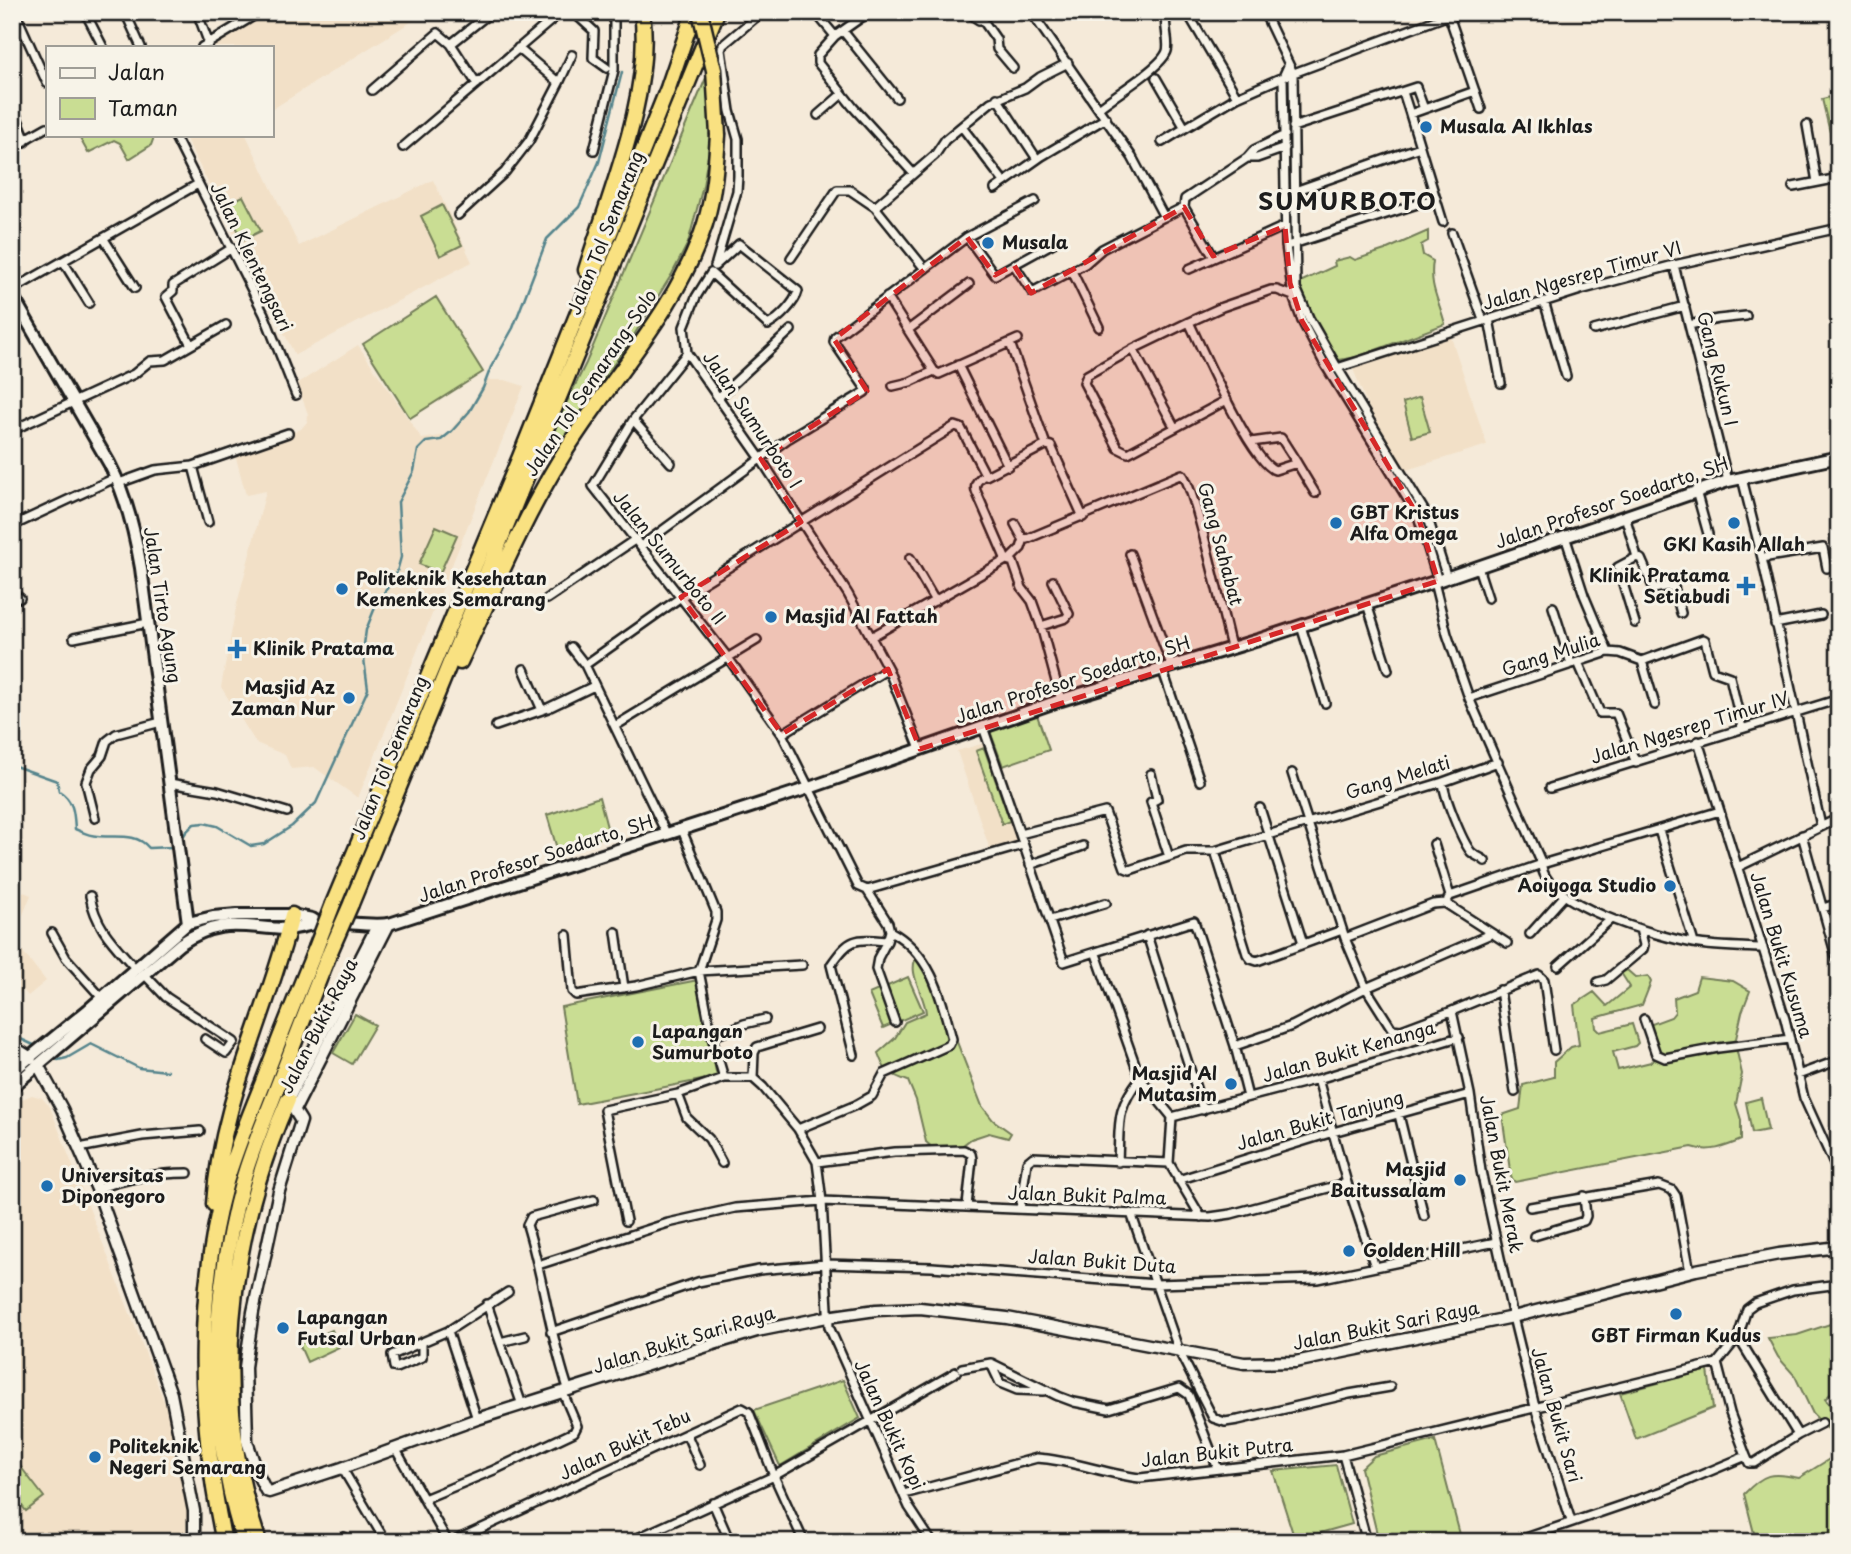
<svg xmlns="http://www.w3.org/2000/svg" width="1851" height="1554" font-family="'Playpen Sans',sans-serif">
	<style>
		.built { fill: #f2e0c7 }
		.green { fill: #c9dd93; stroke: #727c58; stroke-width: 2 }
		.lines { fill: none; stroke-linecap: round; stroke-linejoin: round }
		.stream { stroke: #54848c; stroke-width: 2.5 }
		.minor-casing { stroke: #1c1c1c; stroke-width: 12 }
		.tertiary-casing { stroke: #1c1c1c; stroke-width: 15 }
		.secondary-casing { stroke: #1c1c1c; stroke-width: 16 }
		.motorway-casing { stroke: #1c1c1c; stroke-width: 19 }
		.minor { stroke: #f7f3e8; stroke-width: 7 }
		.tertiary { stroke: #f7f3e8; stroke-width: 10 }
		.secondary { stroke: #f7f3e8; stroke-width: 10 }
		.motorway { stroke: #f9e181; stroke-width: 14 }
		.motorway-bridge-casing { stroke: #1c1c1c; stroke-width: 19; stroke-linecap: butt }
		.motorway-bridge { stroke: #f9e181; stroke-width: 14 }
		.marked { fill: #d62828; fill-opacity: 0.2; stroke: #d62828; stroke-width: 5; stroke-dasharray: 14 9; stroke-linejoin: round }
		.poi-dot { fill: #1f6fb2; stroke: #f7f3e8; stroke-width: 2.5 }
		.labels { text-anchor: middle; stroke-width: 6; stroke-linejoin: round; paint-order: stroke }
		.poi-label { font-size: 18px; font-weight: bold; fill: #1c1c1c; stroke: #f7f3e8; text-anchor: start }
		.street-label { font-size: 18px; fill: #1c1c1c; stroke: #f7f3e8 }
		.district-label { font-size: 24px; font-weight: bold; letter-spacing: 2px; fill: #1c1c1c; stroke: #f7f3e8 }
	</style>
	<rect width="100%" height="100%" fill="#f5ead9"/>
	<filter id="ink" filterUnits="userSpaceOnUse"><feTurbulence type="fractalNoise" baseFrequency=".0143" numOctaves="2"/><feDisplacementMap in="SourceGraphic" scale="14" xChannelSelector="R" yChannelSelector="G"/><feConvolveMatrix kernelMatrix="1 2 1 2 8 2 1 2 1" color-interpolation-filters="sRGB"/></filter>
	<g filter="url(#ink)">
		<path class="built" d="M266 12H425V13L271 110V47H211Z
			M184 135H246L299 246 433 180 472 262 295 355Z
			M1451 337 1487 445 1403 471 1374 421 1353 369Z
			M358 345 422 439 446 435 471 405 485 380H505L524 386 358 798 314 767 291 769 285 755 256 743 221 687 236 608 266 491 246 495 235 454 301 429 307 422 308 414 297 384Z
			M985 743 1017 841 990 850 957 751Z
			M14 888 31 895 13 939 46 981 28 996 23 990 12 999V892Z
			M32 1095 42 1098 50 1107 167 1409 188 1504 185 1542H12V1103Z"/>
		<path class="green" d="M708 73 712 132 703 186 688 243 672 274 634 335 568 431 558 444 555 443 552 439 556 424 586 363Z
			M1839 95V139L1832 141 1822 99Z
			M78 135H158L154 137 151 145 129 159 120 143 114 140 88 153Z
			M243 196 261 231 243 240 225 205Z
			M442 205 462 245 440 256 421 216Z
			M1428 231V241L1421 245 1423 255 1433 261C1429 287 1439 300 1445 324L1357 357 1339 360C1327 347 1296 299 1300 282L1335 266 1334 261 1350 257 1355 260 1385 250Z
			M436 297 483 372 410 418 363 344Z
			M1420 397 1430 432 1412 437 1403 403Z
			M436 526 457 535 440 573 419 564Z
			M1037 715 1049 750 1003 766 990 731Z
			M984 748 1010 821 1002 824 976 751Z
			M599 797 609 835 558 852 547 815Z
			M918 954 941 1001 982 1106 993 1120 1011 1133 1008 1138 989 1133 971 1139 959 1148H933L926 1142 916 1100 908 1081C888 1073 886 1075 878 1053L895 1038 905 1022 926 1013C925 994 905 972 918 954Z
			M1627 970 1636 978 1648 976 1651 982 1642 1005 1595 1018 1596 1028 1600 1032 1632 1024 1638 1043 1635 1046 1613 1052 1618 1070 1651 1062 1660 1055 1649 1025 1671 1017 1675 1012 1674 998 1695 990 1699 977 1733 981 1750 991 1742 1012 1735 1043 1742 1074 1736 1104 1741 1120V1140C1725 1147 1709 1153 1692 1147L1515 1182 1511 1177 1502 1115 1520 1109 1523 1085 1554 1077V1062L1571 1047 1579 1045 1574 1005 1594 992 1607 1006 1630 987 1621 973Z
			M908 977 923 1011 883 1028 869 994Z
			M698 980 717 1077 577 1104 561 1007Z
			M355 1014 375 1025 352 1064 333 1053Z
			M1761 1098 1768 1130 1752 1133 1746 1102Z
			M1836 1322 1839 1323V1386L1825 1399 1839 1416V1440L1813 1414 1795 1376 1778 1357 1768 1338 1797 1335Z
			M332 1330 339 1347 307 1362 299 1344Z
			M1708 1370 1713 1408 1636 1439 1620 1393Z
			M843 1380 860 1418 780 1466 754 1410Z
			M1435 1440 1462 1542H1379L1361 1468 1374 1456Z
			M1839 1453V1542H1743L1755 1537 1744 1494C1764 1473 1771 1472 1799 1478Z
			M17 1462 44 1497 26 1511 12 1493V1465Z
			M1336 1465 1352 1524 1295 1540 1273 1471Z"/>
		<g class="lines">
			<path class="stream" d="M656 17 658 12
				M12 765 57 781 59 791C74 800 74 814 75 829 82 832 89 836 97 836 116 838 136 832 149 848L171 847 176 845
				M181 840 186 832 194 824 204 823 217 826 251 846 264 844 292 826 316 803 368 689 363 652 366 630 376 605 396 575 401 557 398 502 414 471 418 450 426 442 441 440 452 431 469 412 483 388 491 367 513 328 547 239 579 207 599 162 622 72
				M12 1035 38 1047
				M56 1056 58 1060 67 1058 91 1044 139 1068 167 1071"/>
			<defs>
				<path id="minor" d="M15 12 47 83
					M85 12 103 47
					M125 12 141 47
					M197 12 209 44
					M573 12 594 31 593 58 607 68
					M815 12 835 36
					M869 12 835 36 818 55V63L853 107 913 173
					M967 12 979 20 991 12
					M1031 12 1132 157 1164 217 1184 207
					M1187 12 1237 97
					M1264 12 1293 73 1296 288 1309 318 1337 367 1427 515 1447 578
					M1448 13 1481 109
					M982 19 996 39 997 49 1013 68
					M843 31 897 98
					M202 47 260 12
					M1288 66 1283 77 1286 246 1293 296 1302 321 1324 363 1418 516 1438 581
					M1156 78 1185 128 1237 97 1283 77 1449 15
					M559 83 572 55
					M477 84 451 44 491 12
					M372 90 438 33 451 44
					M1403 92 1410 114 1475 91
					M997 98 1037 159
					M1099 108C1113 96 1162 67 1167 51 1170 42 1163 25 1166 12
					M1410 114 1443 222
					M818 115 842 94
					M1807 125 1817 182
					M962 127 1004 182
					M1293 127 1416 87 1424 109
					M174 135 264 314 296 395
					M24 140 47 127
					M1162 142 1185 128
					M403 147 561 12
					M594 150 614 70V12
					M1247 158H1257L1285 148
					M1793 187 1839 178
					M995 189 1042 156 1106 118
					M1295 191 1420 147
					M458 215 505 172 529 141 559 83 518 48
					M1452 233 1483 320
					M967 237 995 275 1055 242
					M104 239 135 288
					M1290 245 1436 198
					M1213 256 1184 207 1185 199 1247 158 1254 150 1285 135
					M791 258 837 190H850L875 207
					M63 261 89 303
					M716 263 737 191 738 176V139L730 111 721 50 723 45 762 12
					M1014 265 1032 292 1085 264 1102 249 1164 217
					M1674 265 1728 481
					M715 266 739 244 798 291C795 303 779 319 768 325L711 273 696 297 684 327 687 353 761 459 848 594 888 669 920 749
					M925 269 875 207 935 155 945 140 991 102 1025 88 1040 77 1068 63
					M1189 269 1285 226
					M1072 271 1099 327
					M12 290 198 184
					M887 297 934 371
					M1544 301 1566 376
					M1489 319 1501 383
					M1189 322 1133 349 1087 375 1084 383 1118 448 1128 453 1227 400
					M1689 325 1718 319 1746 316
					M908 330 969 284
					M1594 330 1685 306
					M1010 343 1046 445
					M191 345 166 297 173 291V285L232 248
					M1133 349 1175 428
					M687 353 633 420 593 486 729 659 782 734 858 886 867 890 888 923 890 931 887 941C854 938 850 938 831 965L854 1055
					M958 365 1008 466
					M1334 369 1584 289 1674 265 1839 228
					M893 386 910 382 934 371 939 374 1018 339
					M719 397 791 330
					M633 420 671 463
					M17 428 134 374 150 361 165 360 226 325
					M1251 442 1281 438 1297 463 1275 470C1252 463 1202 349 1189 322L1222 307 1271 290H1277L1293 296
					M1297 463 1315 493
					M193 466 208 522
					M984 475C978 480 974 483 976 491L1006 560
					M1742 478 1762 558 1821 826
					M119 483 155 470 193 466 288 433
					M1696 491 1708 534
					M1625 516 1637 557 1618 567 1635 623
					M1015 524 1022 537 1027 539 1182 474C1195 486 1224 621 1231 647
					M12 526 117 477
					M1565 536 1584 595 1608 652
					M641 546 789 438 865 392 866 389 834 342 835 337 967 237 1035 201
					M1130 554 1171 665
					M1637 557 1641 559 1654 589 1673 585 1674 587 1681 613
					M910 558 935 601
					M1762 558 1823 548 1827 568
					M1010 559 1021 548 1024 539
					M1006 560 1013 562 1022 588 1032 601 1041 626 1066 618 1069 614 1053 581
					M1478 567 1488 598
					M1434 582 1447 634 1469 698 1542 864C1541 904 1660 937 1693 943 1715 947 1740 947 1763 948
					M12 593 20 598
					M547 599 636 539
					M1367 604 1388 670
					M1553 607 1571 664
					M1775 624 1821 615
					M1041 626 1061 700
					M1301 626 1325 703
					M871 637 1006 560
					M74 638 148 623
					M571 647 585 665
					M1642 661 1655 705
					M1578 662 1600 713H1616L1636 763
					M1162 668 1200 781
					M524 669 542 710
					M1469 698 1608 652 1620 653 1642 661 1703 639 1705 640 1713 671 1730 677 1742 728
					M496 726 548 708 594 686
					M615 726 757 640
					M983 727 1064 962 1194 921 1235 1046 1248 1097
					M782 734 888 669
					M1698 741 1785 1019 1804 1098 1839 1175
					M1292 773 1345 938 1366 988 1392 1029 1401 1030 1452 1011
					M1151 774 1157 799 1151 802 1169 857
					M1443 782C1444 796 1462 841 1471 852 1476 857 1480 856 1485 861
					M169 783 217 791 287 812
					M1550 788 1839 699
					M1260 808 1303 943
					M95 818 86 782 91 769 102 756 107 741 116 734 161 722
					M682 830 716 912V920L699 971 712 1037 724 1078H753L763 1087 798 1129 817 1162 822 1201 829 1327 909 1507 932 1542
					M1659 830 1694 943
					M1020 834 1105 812 1125 868 1130 870 1186 851H1215L1443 782 1498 762
					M667 835 585 665 681 597 955 426 961 428 986 476 1046 445 1051 446 1083 517
					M1802 835 1839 967
					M1434 844 1450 896 1448 899
					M1215 851 1247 954 1251 959 1257 961 1342 930
					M1030 865 1083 846
					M1738 867 1839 818
					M867 890 1023 845
					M90 896C96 928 114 944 135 968
					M1450 896 1542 864 1720 811
					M1823 908 1839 903
					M1050 920 1106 903
					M616 932 624 988
					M52 933 66 958 102 998
					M1530 934 1565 895
					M567 935 572 991 576 995 636 986 699 971 802 965
					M1147 935 1203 1110
					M1345 938 1433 904 1445 903 1507 943
					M887 941 878 958 876 969 895 1022
					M1096 954 1140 1078 1172 1117
					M1558 966 1611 919
					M144 974 166 997 234 1042 226 1053 205 1039
					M1598 982 1606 980 1643 949 1644 945 1640 929
					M1500 990 1515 1092
					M1644 1019 1656 1054 1665 1058 1718 1048 1790 1039
					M712 1037 744 1024 765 1019
					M1235 1046 1292 1026 1366 988 1491 934
					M1554 1050 1544 980 1539 975 1452 1011 1470 1094 1481 1171 1513 1317 1535 1407 1571 1521
					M1798 1075 1839 1060
					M753 1078 754 1053 757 1047 817 1029
					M1318 1079 1347 1183 1375 1267
					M1399 1115 1424 1216
					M1172 1117 1318 1079 1459 1037
					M1172 1117 1169 1163 1201 1217
					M798 1129 856 1105 872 1096 884 1074 949 1045 952 1039C941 997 932 954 890 931
					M79 1148 142 1136 200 1131
					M817 1162 894 1152 964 1150 971 1154 972 1159 967 1206
					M1118 1162C1120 1122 1115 1111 1140 1078
					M722 1163 709 1139 687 1118 678 1094 724 1078
					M1178 1180 1333 1132 1470 1094
					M97 1189C127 1178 156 1173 188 1173
					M1530 1207 1659 1185 1672 1190 1676 1196 1690 1272
					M1020 1209 1027 1162 1033 1157 1169 1163
					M1131 1213 1179 1351 1213 1418 1225 1422 1238 1420 1349 1394 1390 1387
					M626 1221 604 1110 678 1094
					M1534 1236 1584 1221 1586 1216 1584 1196
					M538 1265 668 1223 735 1208 822 1201 1210 1217 1231 1214 1347 1183
					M487 1304 522 1405
					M448 1331 477 1419
					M551 1332 698 1282 759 1270 825 1264 932 1267 1156 1284 1318 1279 1496 1242
					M1738 1337 1798 1435
					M500 1342 525 1336
					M422 1344V1357L396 1368 394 1367 392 1355 448 1331 508 1292
					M991 1364 1000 1383 1017 1390 1043 1391
					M962 1368 991 1363 1058 1396 1074 1402 1109 1409 1179 1388 1189 1395 1218 1469
					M569 1391C550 1337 544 1280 527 1225L531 1217 594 1200
					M687 1435 700 1465
					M395 1448 448 1542
					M1343 1455 1367 1542
					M1746 1456 1749 1463H1754L1798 1435 1822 1423
					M342 1468 386 1542
					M904 1494 1037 1458C1072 1460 1105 1474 1140 1478L1343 1455 1717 1363
					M424 1499 494 1470 574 1432 577 1426 563 1393
					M713 1503 730 1542
					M344 1537 347 1542
					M452 1542 742 1408 749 1412 774 1476 804 1542
					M629 1542 774 1476 956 1372
					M1514 1542 1663 1491 1746 1456 1730 1413 1717 1363 1738 1337 1747 1309 1755 1303 1793 1290 1839 1284"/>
				<path id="tertiary" d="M377 926 288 1100 301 1121 279 1191 253 1312 245 1367 247 1441 258 1475 266 1491 269 1492 342 1468 477 1419 720 1342 757 1331 827 1317 876 1310 920 1308 1007 1318 1244 1363 1295 1362 1513 1317 1696 1270 1779 1254 1839 1247
					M12 1046 31 1058
					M38 1065 62 1109 97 1189 171 1394 194 1511V1542
					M295 1109 389 924"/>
				<path id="secondary" d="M12 110 24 140 12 147
					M12 295 109 463C126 495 135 532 141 568L188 923
					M12 1072 88 1010 188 923 213 917 237 915H292L312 919 318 923
					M12 1087 180 944C221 917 241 927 285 929 296 929 307 925 318 923 341 920 365 927 389 924L809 788 1061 700 1258 640 1434 582 1728 481 1839 457"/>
				<path id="motorway" d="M586 270C610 192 653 94 642 12
					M460 662C492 594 521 523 561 458 608 380 677 312 705 224 714 195 716 165 718 135
					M333 904 520 457 668 88 694 12
					M351 904 717 12
					M214 1204C220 1103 268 1012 292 915
					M224 1542C199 1425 194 1298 226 1182 236 1148 250 1115 263 1082 280 1037 298 992 316 948
					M244 1542C207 1425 210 1298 243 1180 252 1148 266 1117 278 1085 295 1041 312 996 330 952
					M259 1542C209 1398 228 1238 288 1100"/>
			</defs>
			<use href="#minor" class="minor-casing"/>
			<use href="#tertiary" class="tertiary-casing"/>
			<use href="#secondary" class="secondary-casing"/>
			<use href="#motorway" class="motorway-casing"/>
			<use href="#minor" class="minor"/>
			<use href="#tertiary" class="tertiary"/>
			<use href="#secondary" class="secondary"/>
			<use href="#motorway" class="motorway"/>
			<defs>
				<path id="motorway-bridge" d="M700 12 714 70 718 135
					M316 948 333 904
					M330 952 351 904"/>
			</defs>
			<use href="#motorway-bridge" class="motorway-bridge-casing"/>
			<use href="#motorway-bridge" class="motorway-bridge"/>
		</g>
	</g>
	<path class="marked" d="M1184 207 1213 256 1285 226 1290 283 1302 321 1418 516 1438 581 920 749 888 669 782 734 681 597 801 522 761 459 867 391 834 339 967 237 995 275 1014 265 1031 293Z"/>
	<g class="poi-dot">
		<circle cx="1426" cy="127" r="7"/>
		<circle cx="988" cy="243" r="7"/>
		<circle cx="1336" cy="523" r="7"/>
		<circle cx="1734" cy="523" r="7"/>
		<path d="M1742.5 575.5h7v7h7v7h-7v7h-7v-7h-7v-7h7z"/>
		<circle cx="342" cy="589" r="7"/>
		<circle cx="771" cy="617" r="7"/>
		<path d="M233.5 638.5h7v7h7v7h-7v7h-7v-7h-7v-7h7z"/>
		<circle cx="349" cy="698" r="7"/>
		<circle cx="1670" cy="886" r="7"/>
		<circle cx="638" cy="1042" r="7"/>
		<circle cx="1231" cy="1084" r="7"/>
		<circle cx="1460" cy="1180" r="7"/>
		<circle cx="47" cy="1186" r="7"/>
		<circle cx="1349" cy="1251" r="7"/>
		<circle cx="1676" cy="1314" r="7"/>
		<circle cx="283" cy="1328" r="7"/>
		<circle cx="95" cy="1457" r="7"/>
	</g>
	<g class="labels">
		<g class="poi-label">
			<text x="1440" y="133">Musala Al Ikhlas</text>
			<text x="1002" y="249">Musala</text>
			<text x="1350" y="519">GBT Kristus<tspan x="1350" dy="21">Alfa Omega</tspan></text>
			<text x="1734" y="551" text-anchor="middle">GKI Kasih Allah</text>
			<text x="1730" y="582" text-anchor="end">Klinik Pratama<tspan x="1730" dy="21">Setiabudi</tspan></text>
			<text x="356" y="585">Politeknik Kesehatan<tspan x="356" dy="21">Kemenkes Semarang</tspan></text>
			<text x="785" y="623">Masjid Al Fattah</text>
			<text x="253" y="655">Klinik Pratama</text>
			<text x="335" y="694" text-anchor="end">Masjid Az<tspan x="335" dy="21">Zaman Nur</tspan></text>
			<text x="1656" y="892" text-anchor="end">Aoiyoga Studio</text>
			<text x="652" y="1038">Lapangan<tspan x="652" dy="21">Sumurboto</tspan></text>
			<text x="1217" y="1080" text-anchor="end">Masjid Al<tspan x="1217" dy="21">Mutasim</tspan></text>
			<text x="1446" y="1176" text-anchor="end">Masjid<tspan x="1446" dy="21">Baitussalam</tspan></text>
			<text x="61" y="1182">Universitas<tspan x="61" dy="21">Diponegoro</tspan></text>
			<text x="1363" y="1257">Golden Hill</text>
			<text x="297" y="1324">Lapangan<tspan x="297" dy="21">Futsal Urban</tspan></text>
			<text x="1676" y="1342" text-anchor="middle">GBT Firman Kudus</text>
			<text x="109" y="1453">Politeknik<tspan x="109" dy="21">Negeri Semarang</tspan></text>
		</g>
		<g class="street-label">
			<text transform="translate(606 233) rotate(-68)" y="6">Jalan Tol Semarang</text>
			<text transform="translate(251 257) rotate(64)" y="6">Jalan Klentengsari</text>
			<text transform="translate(1582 276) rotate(-16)" y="6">Jalan Ngesrep Timur VI</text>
			<text transform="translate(1717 369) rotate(76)" y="6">Gang Rukun I</text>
			<text transform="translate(591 383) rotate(-56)" y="6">Jalan Tol Semarang–Solo</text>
			<text transform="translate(752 420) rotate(56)" y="6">Jalan Sumurboto I</text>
			<text transform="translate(1612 503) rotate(-19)" y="6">Jalan Profesor Soedarto, SH</text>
			<text transform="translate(1220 544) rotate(75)" y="6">Gang Sahabat</text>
			<text transform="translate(669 558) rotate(51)" y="6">Jalan Sumurboto II</text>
			<text transform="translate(162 605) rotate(81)" y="6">Jalan Tirto Agung</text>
			<text transform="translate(1551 655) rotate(-18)" y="6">Gang Mulia</text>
			<text transform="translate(1073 680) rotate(-18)" y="6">Jalan Profesor Soedarto, SH</text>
			<text transform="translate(1690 728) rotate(-17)" y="6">Jalan Ngesrep Timur IV</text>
			<text transform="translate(390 758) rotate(-68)" y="6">Jalan Tol Semarang</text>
			<text transform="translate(1398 778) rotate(-17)" y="6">Gang Melati</text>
			<text transform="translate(536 859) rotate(-18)" y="6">Jalan Profesor Soedarto, SH</text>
			<text transform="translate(1781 955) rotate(73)" y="6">Jalan Bukit Kusuma</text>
			<text transform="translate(319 1026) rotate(-63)" y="6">Jalan Bukit Raya</text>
			<text transform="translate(1349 1052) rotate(-16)" y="6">Jalan Bukit Kenanga</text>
			<text transform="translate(1320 1121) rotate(-16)" y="6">Jalan Bukit Tanjung</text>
			<text transform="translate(1501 1174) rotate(79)" y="6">Jalan Bukit Merak</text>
			<text transform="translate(1087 1196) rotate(2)" y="6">Jalan Bukit Palma</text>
			<text transform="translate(1102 1262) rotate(4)" y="6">Jalan Bukit Duta</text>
			<text transform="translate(1386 1326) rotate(-11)" y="6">Jalan Bukit Sari Raya</text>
			<text transform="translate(684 1340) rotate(-17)" y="6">Jalan Bukit Sari Raya</text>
			<text transform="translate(1556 1415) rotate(74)" y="6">Jalan Bukit Sari</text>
			<text transform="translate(889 1425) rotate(65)" y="6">Jalan Bukit Kopi</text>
			<text transform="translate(625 1445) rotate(-25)" y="6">Jalan Bukit Tebu</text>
			<text transform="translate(1217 1453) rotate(-6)" y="6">Jalan Bukit Putra</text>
		</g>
		<g class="district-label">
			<text x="1348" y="210">SUMURBOTO</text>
		</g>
	</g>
	<rect width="1851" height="1554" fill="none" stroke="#f7f3e8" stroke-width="42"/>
	<rect x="21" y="21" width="1809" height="1512" fill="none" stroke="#1c1c1c" stroke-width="2.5" filter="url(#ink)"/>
	<rect x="46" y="46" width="228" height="91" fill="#f7f3e8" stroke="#9f9d96" stroke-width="2"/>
	<rect x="60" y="68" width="35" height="10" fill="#f7f3e8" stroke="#9f9d96" stroke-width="2"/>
	<text x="108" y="80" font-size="21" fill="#1c1c1c">Jalan</text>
	<rect x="60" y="98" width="35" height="21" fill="#c9dd93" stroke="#9f9d96" stroke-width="2"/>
	<text x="108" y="116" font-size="21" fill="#1c1c1c">Taman</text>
</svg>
